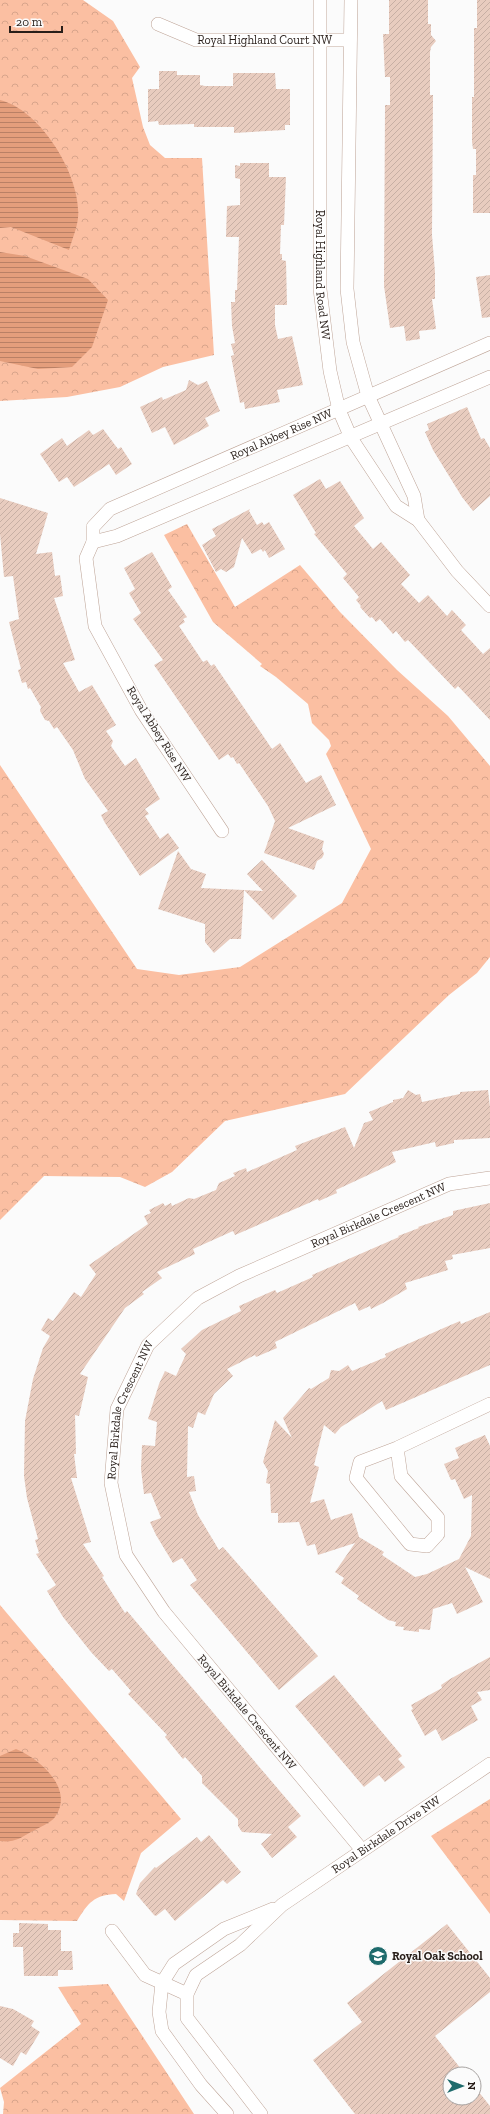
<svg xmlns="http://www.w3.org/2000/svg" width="490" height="2114" font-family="'Zilla Slab',serif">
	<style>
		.forest { fill: url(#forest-crowns) }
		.water { fill: url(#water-rules) }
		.building { fill: url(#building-hatch) }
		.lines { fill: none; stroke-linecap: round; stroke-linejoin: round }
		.minor-casing { stroke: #bea497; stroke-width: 14 }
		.minor { stroke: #fff; stroke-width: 13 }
		.labels { text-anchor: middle; stroke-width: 3; stroke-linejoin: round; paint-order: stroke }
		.street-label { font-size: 12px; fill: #281e19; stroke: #fbfbfb }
		.poi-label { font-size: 12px; font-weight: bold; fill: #281e19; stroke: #fbfbfb; text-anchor: start }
	</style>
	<defs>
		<pattern id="forest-crowns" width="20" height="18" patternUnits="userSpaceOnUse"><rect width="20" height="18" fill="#fbbfa2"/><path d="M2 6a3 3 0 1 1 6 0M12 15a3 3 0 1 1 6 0" fill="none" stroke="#d7a48b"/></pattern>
		<pattern id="water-rules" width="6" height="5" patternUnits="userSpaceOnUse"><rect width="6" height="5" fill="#e49e7c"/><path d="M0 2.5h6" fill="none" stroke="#b98065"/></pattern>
		<pattern id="building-hatch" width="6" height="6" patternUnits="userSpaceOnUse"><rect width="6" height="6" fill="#e8ccbf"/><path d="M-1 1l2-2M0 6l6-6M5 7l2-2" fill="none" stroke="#c7afa4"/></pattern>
	</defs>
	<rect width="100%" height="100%" fill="#fbfbfb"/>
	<path class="forest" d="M0 0H83L113 21 140 67 132 78 143 127 150 145 165 158H202L214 355 163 367 120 387 67 397 0 401Z
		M187 524 235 607 300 565 340 612 397 670 448 716 490 766V957L477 973 449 995 345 1094 225 1121 172 1172 145 1187 120 1177 44 1176 0 1220V765L137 969 179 975 240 967 342 903 371 849 326 754 331 746 329 740 312 723 308 704 276 677 260 666 262 664 213 622 164 535Z
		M0 1605 181 1819 141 1853 124 1901 116 1894C94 1895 88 1903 77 1921L0 1920Z
		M490 1799V1914L431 1836Z
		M108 1984 194 2114H3L4 2102 0 2088 81 2024 58 1987Z"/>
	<path class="water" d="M0 100C41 110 82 177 78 218 77 228 72 240 69 250L11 227 0 228Z
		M0 252 25 256 88 279 108 300 92 347 72 367 38 369 0 361Z
		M16 1749C40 1759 75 1789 55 1817 51 1823 38 1828 31 1832 21 1838 13 1843 0 1841V1756Z"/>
	<path class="building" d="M389 0H428V24H431V35L436 41 431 47 430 52V95H433L432 235 435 272V299H432L436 329 419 331 420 339 406 341 404 326 390 328 384 286 385 105H390V77H385L383 34H389Z
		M477 0H490V213H473V175H476V149H473L472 142V97H474V28H477Z
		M159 71H177V75H200V85L205 86H233V73H275L276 89H290V125H285V130L234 133V127H194V124L159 125 158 121 148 122V89H159Z
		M240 163H269V177H286L284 225H281L280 254H282V260L286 261 287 305H275V325L278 339 292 336 303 385 277 390 280 402 245 409 244 402 240 403 231 356 234 355 231 344 235 343 232 326 231 302H235V290H237L239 237H226L227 206 240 205V179L235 178V165L240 166Z
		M490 275V317L482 318 476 277Z
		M189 380 198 385 207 381 220 411 205 418 209 426 174 445 165 427 152 433 140 407 162 397 163 400 186 390Z
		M467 407 481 439 484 438 490 448V496L473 511 462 497 433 450 425 432 429 430 427 424Z
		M103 429 118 449 121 447 132 464 116 475 109 464 74 487 67 477 59 482 40 454 62 438 67 446 89 430 93 435Z
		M320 479 326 489 340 481 364 518 354 526 373 549 381 542 410 575 401 584 419 603 428 595 447 616 452 610 466 625 461 630 483 654 490 648V720L458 686 455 689 408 640 405 642 396 631 393 634 380 619 376 622 372 617 370 618 360 607 361 606 356 600 359 597 343 578 347 574 314 534 316 533 293 495Z
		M0 498 48 513 36 554 52 552 55 576 60 575 63 596 54 598 75 660 63 663 79 692 92 685 116 725 106 731 113 741 111 746 125 766 136 758 160 799 145 809 149 814 145 816 160 839 168 833 179 848 140 876 105 823 101 815 108 811 85 779 73 750 57 727 54 729 49 721 45 720 40 711 41 707 30 688 28 689 26 682 22 683 18 670 21 669 9 622 19 619 13 576 4 577 0 534Z
		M250 509 249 511 257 525 262 522 264 525 269 522 285 549 269 558 265 550 263 552 261 549 252 554 242 538 234 567 226 572 221 569 216 572 202 545 216 536 212 529Z
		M152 552 172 587 168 590 187 617 183 619 185 622 179 626 203 662 207 660 211 666 214 664 272 749 280 743 306 783 321 775 336 805 288 828 324 841 322 849 324 854 322 858 317 861 314 870 264 853 275 821 268 806 239 763 237 764 233 757 231 758 228 754 219 760 154 665 163 660 133 619 141 613 129 593 135 589 124 568Z
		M178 851 191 869 206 874 201 888 244 890 241 939H230L214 953 205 942V924L158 909Z
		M262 860 297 896 273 920 244 890 263 891 247 874Z
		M408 1090 416 1095 420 1094 422 1102 460 1094V1092L488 1090 490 1107V1138L454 1140V1143L436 1147 435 1142 392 1152 396 1162 336 1190 337 1193 319 1201 318 1199 235 1235 233 1231 193 1249 195 1254 157 1272 162 1278 142 1292 144 1294 125 1308 80 1374 88 1377 79 1416 75 1415 76 1454H74L77 1478H71L91 1542 83 1544 104 1576 102 1577 125 1613 127 1611 301 1816 288 1827 297 1837 272 1858 261 1844 272 1834 242 1832 238 1826V1819L202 1783V1776L185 1757 183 1759 165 1737 167 1735 128 1694 131 1691 112 1669 109 1671 91 1652 63 1617 47 1591 56 1585 36 1554 39 1553 35 1540 38 1539 27 1498 24 1476 25 1421 33 1379 43 1348 50 1336 41 1330 48 1318 53 1321 74 1292 81 1297 96 1274 89 1265 148 1224 144 1216 151 1213 149 1210 163 1203 165 1206 171 1203 172 1206 189 1198 194 1199 216 1190 219 1183 235 1176 233 1173 246 1168 247 1172 297 1150 295 1146 345 1127 354 1148 364 1123 373 1120 369 1112 393 1102V1100L403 1098Z
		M490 1203V1248L452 1255 453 1259 445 1261 448 1270 405 1283 407 1289 383 1303 371 1309 370 1306 359 1311 355 1303 275 1342 277 1348 256 1357 255 1355 227 1369 233 1376 214 1394 205 1415 198 1412 193 1428 188 1426 187 1477 194 1476 196 1491 189 1492 198 1515 219 1550 223 1547 318 1656 279 1690 190 1585 197 1580 182 1558 173 1563 156 1535 150 1522 161 1518 151 1493 144 1494 141 1469 142 1445 155 1446 157 1422 148 1419 159 1384 165 1371 176 1376 186 1354 181 1349 202 1330 241 1311 239 1306 275 1290 277 1293 313 1277 312 1275 399 1237 398 1236 419 1228 418 1227 453 1215V1211Z
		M490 1312V1365L386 1410 382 1401 341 1427 335 1434 324 1425 314 1465 319 1467 310 1503 324 1499 331 1520 352 1513 359 1537 384 1552 382 1555 415 1577 427 1574 459 1559 471 1536 472 1495 464 1499 455 1479 451 1480 444 1464 459 1458 455 1448 485 1435 490 1446V1579L465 1567 483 1602 457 1614 452 1603 433 1609 430 1630 419 1629V1632L403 1630 404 1627 395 1626 396 1622 388 1620 357 1599 359 1596 341 1583 344 1578 335 1572 355 1543 318 1555 315 1544 307 1546 299 1522 278 1523V1513H271L270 1484 266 1483 268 1471 263 1462 275 1420 292 1438 283 1418 309 1388 311 1389 329 1378 331 1370 339 1371 348 1365 352 1371 386 1357 385 1354 446 1327 460 1321 461 1324Z
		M490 1657V1690L477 1692 482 1700 471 1706 478 1720 442 1741 436 1729 425 1736 411 1710 413 1709 411 1705 442 1688 441 1685 450 1679Z
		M334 1675 402 1756 398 1759 405 1767 385 1782 379 1775 364 1787 295 1706Z
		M209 1835 241 1872 227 1884 223 1880 175 1921 165 1909 156 1916 154 1915 136 1894 140 1883 155 1867 156 1868 197 1837 201 1842Z
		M19 1923 48 1924V1930H61V1951H72L73 1970H58V1976H24L23 1947H13V1933H19Z
		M447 1924 490 1978V1992L435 2036 465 2074H450V2098H474V2086L490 2106V2114H355L313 2060 362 2022 347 2003Z
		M0 2006 13 2009 34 2021 31 2026 40 2032 26 2055 21 2052 13 2066 0 2058Z"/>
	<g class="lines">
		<defs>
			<g id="minor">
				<path id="s1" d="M320 0V289L330 371 339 410 351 438 396 506 418 520 457 571 490 606"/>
				<path d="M351 0 347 289 353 342 368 396 414 496 418 520"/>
				<path id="s2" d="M158 24 196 40H350"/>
				<path d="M93 542 117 536 490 377"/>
				<path id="s3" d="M222 831 141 710 95 626 86 558 93 542V527L110 509 490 343"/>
				<path d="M397 1448 401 1476 438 1518V1534L427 1546 410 1544 356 1478 360 1462 397 1448 490 1404"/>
				<path id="s4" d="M362 1850 164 1612 126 1555 111 1483 117 1409 148 1345 198 1298 239 1276 449 1184 490 1178"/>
				<path d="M112 1931 145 1975 187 1994"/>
				<path d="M227 2114 201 2085 162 2031 159 2012 162 1983 174 1964 224 1929 273 1909"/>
				<path id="s5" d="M261 2114 187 2018V1994L196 1975 240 1945 282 1905 490 1764"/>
			</g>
		</defs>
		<use href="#minor" class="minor-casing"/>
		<use href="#minor" class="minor"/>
	</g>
	<defs>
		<symbol id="school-disc" viewBox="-11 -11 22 22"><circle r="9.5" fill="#1e6b6c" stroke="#fbfbfb"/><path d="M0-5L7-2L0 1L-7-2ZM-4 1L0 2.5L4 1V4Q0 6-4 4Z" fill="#fff"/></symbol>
	</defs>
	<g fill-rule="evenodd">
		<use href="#school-disc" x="367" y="1945" width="22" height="22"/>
	</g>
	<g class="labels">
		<g class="street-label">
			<text dy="4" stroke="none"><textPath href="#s2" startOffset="110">Royal Highland Court NW</textPath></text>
			<text dy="4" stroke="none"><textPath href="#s1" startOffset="275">Royal Highland Road NW</textPath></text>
			<text dy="4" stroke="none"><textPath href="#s3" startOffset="554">Royal Abbey Rise NW</textPath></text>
			<text transform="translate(159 734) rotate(58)" y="4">Royal Abbey Rise NW</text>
			<text dy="4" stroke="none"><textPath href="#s4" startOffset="864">Royal Birkdale Crescent NW</textPath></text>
			<text dy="4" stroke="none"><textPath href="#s4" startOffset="528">Royal Birkdale Crescent NW</textPath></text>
			<text transform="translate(247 1712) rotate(50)" y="4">Royal Birkdale Crescent NW</text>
			<text dy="4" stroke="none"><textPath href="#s5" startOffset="403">Royal Birkdale Drive NW</textPath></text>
		</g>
		<g class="poi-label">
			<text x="392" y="1960">Royal Oak School</text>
		</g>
	</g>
	<g transform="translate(462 2086) rotate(90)"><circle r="19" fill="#fbfbfb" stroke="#a7a3a1"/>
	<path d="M0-3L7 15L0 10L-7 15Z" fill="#1e6b6c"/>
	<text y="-6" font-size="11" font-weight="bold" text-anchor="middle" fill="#281e19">N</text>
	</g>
	<path d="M10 26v6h52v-6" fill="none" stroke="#281e19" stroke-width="2"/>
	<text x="16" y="26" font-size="12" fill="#281e19" stroke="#fbfbfb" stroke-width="3" paint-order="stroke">20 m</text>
</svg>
